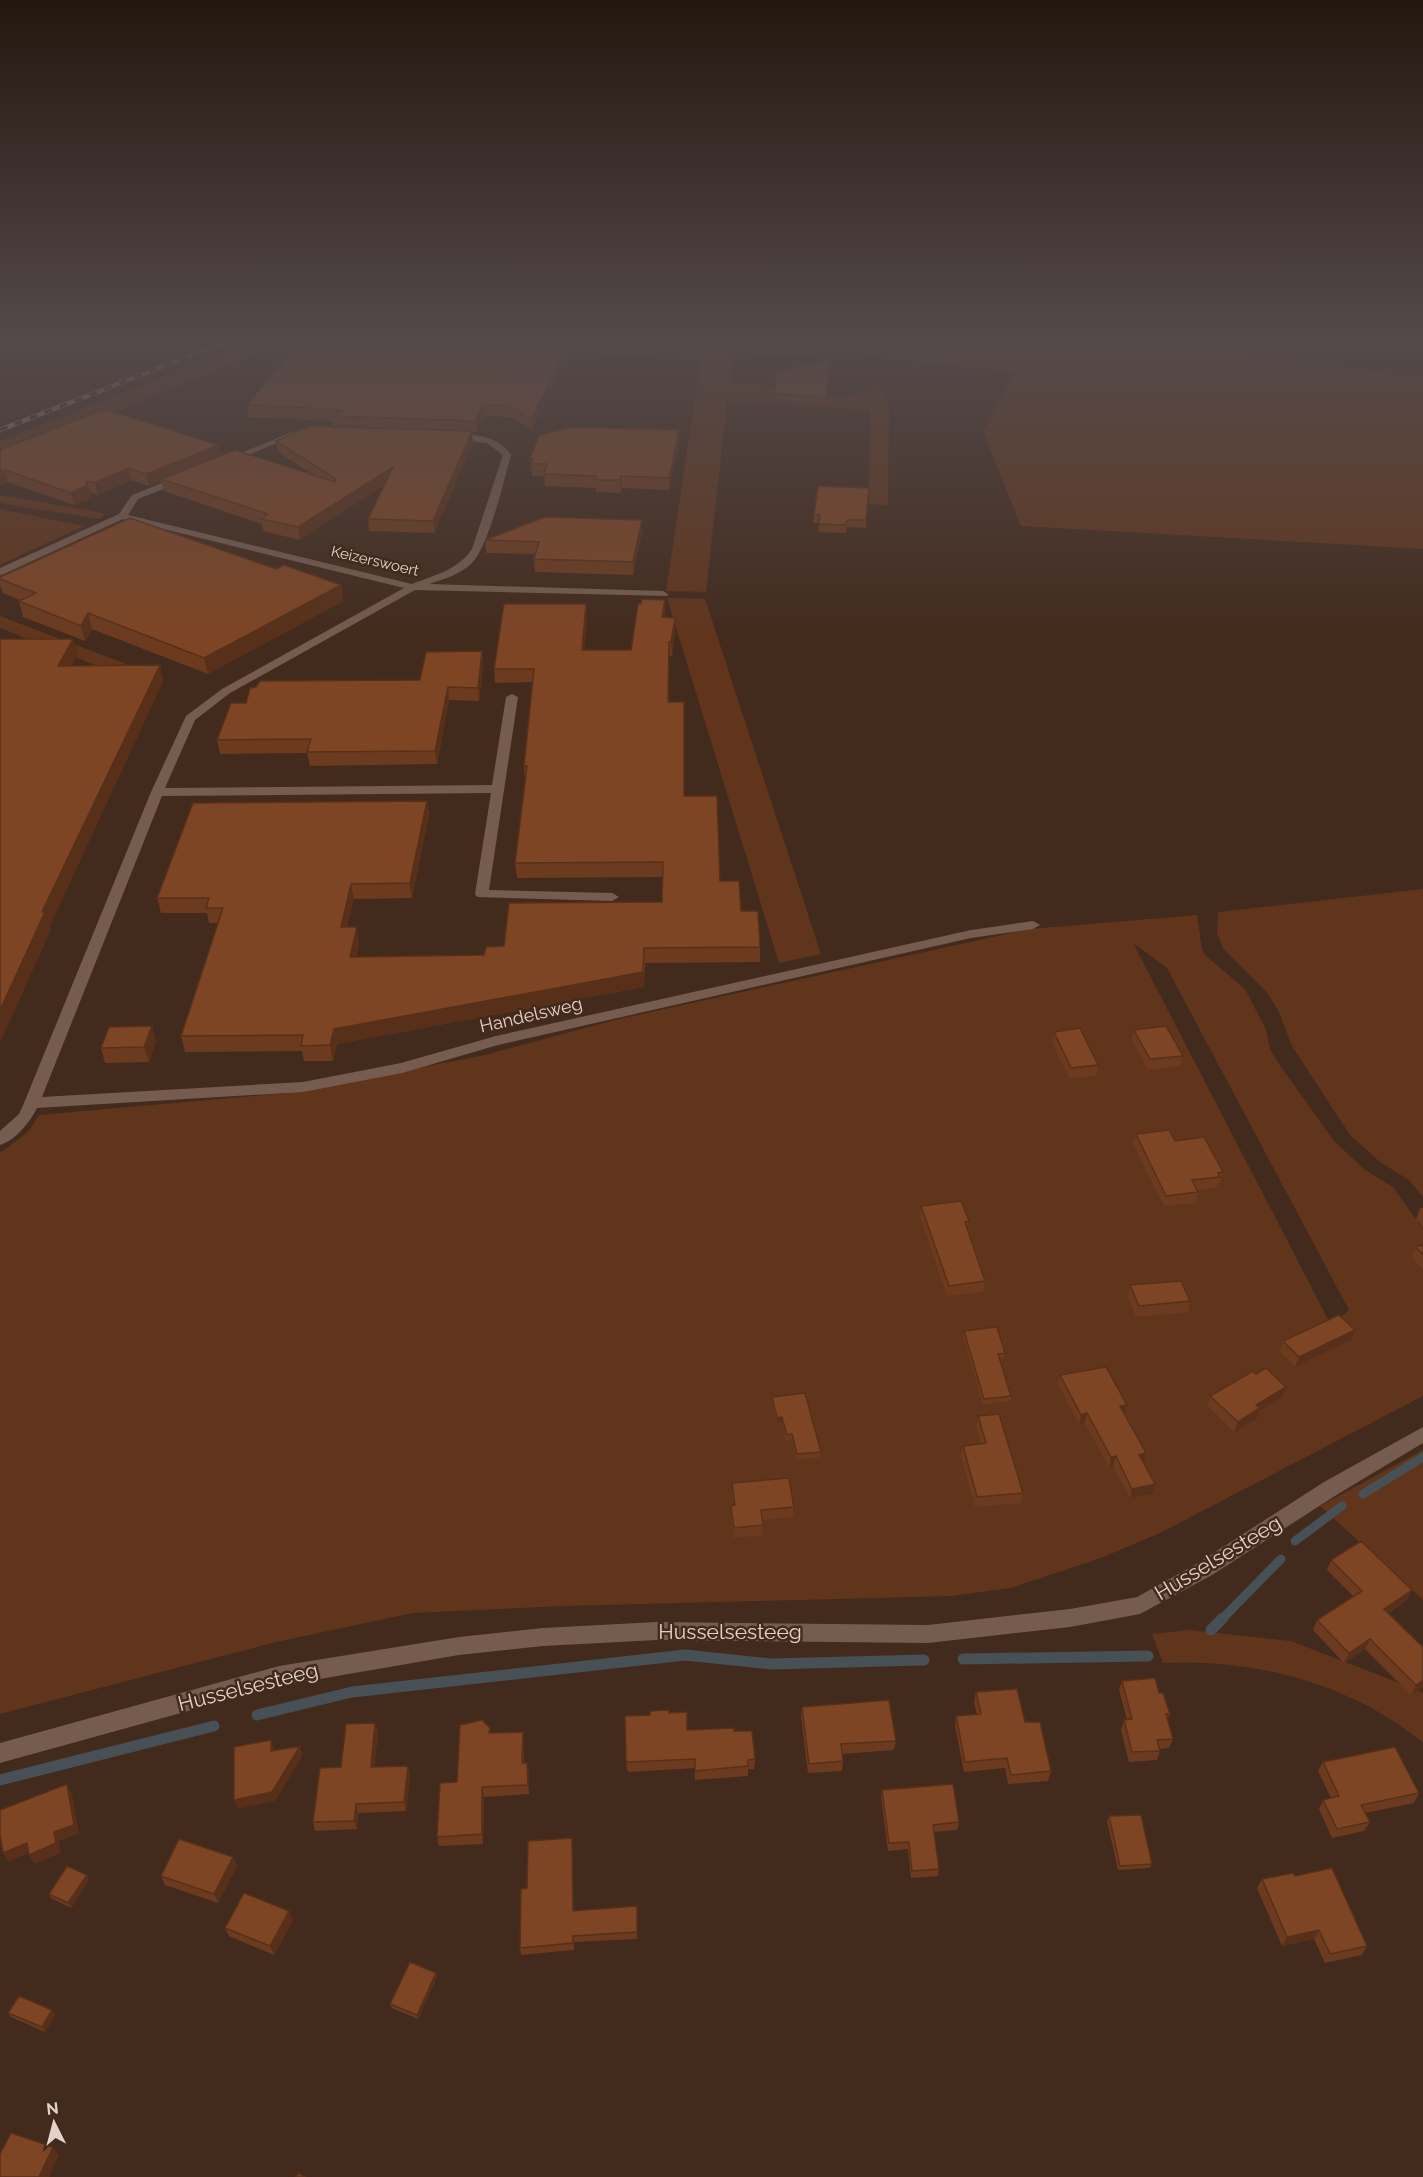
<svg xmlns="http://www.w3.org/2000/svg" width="1423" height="2177" font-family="Raleway,sans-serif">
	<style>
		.green { fill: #61351c; fill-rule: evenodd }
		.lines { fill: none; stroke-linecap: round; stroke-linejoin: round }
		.stream-far2 { stroke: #465055; stroke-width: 4.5 }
		.stream-far1 { stroke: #465055; stroke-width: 9 }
		.stream { stroke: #465055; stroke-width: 11 }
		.minor { fill: #765c4e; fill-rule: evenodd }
		.rail-casing { stroke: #8c776c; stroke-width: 4.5 }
		.rail { stroke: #422a1c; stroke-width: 3; stroke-dasharray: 8; stroke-linecap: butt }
		.wall { fill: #6c3b1f }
		.shaded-wall { fill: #583019 }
		.building { fill: #7e4524; stroke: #583019; stroke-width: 1.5 }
		.labels { text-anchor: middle; stroke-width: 5; stroke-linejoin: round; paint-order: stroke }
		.far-street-label { font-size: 15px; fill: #e3d2ca; stroke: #422a1c }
		.street-label { font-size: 18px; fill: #e3d2ca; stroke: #422a1c }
		.near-street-label { font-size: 21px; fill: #e3d2ca; stroke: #422a1c }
	</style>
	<rect width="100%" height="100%" fill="#422a1c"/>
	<path class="green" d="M259 340H499L829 352 809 357 733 354 729 384H763L802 395 843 398 867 391 878 384 886 395 889 406 888 505 869 504 870 410 727 401 706 592 666 591 701 359 285 342 0 459V441Z
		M639 340H846L821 347Z
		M866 340H1147L1423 378V549L1021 526 983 431 1014 372 859 355 854 349Z
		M0 495 93 511 105 514 99 519 0 503Z
		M0 509 4 510 84 526 0 565Z
		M667 598 705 599 821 954 779 963Z
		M0 616 165 679 134 680 0 628Z
		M1423 889V1197L1409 1180 1380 1162 1351 1136 1340 1120 1292 1046 1278 1010 1266 991 1223 948 1217 933 1218 912Z
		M1197 915 1202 949 1206 956 1245 989 1266 1030 1270 1049 1279 1064 1334 1141 1365 1170 1393 1187 1423 1229V1396L1160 1533 1101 1558 1011 1588 951 1596 564 1606 413 1613 276 1642 0 1714V1153L28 1132 39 1115 288 1093 485 1055 615 1020 1029 929ZM1133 943 1167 968 1349 1310 1331 1325Z
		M1423 1450V1600L1320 1506Z
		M1189 1630 1291 1641 1420 1691 1423 1693V1743C1353 1684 1253 1658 1163 1663L1152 1634Z"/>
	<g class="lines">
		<path class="stream-far2" d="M0 346 40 340"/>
		<path class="stream-far1" d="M1363 1494 1423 1457
			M1295 1541 1342 1506
			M1222 1619 1281 1559"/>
		<path class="stream" d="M1211 1630 1223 1618
			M963 1659 1148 1656
			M257 1715 352 1692 685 1655 771 1664 924 1660
			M0 1780 214 1726"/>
		<path class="minor" d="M47 340H63L0 352V348Z
			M573 340H632L829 347 843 346 852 340H861L848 350 829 351 577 342Z
			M292 432 299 434 231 462 224 460Z
			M454 434C477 435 497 435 511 455 504 480 488 549 471 564 459 575 444 579 429 584L663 591 668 594 667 596 415 590 230 693 195 720 165 788 492 785 506 697 512 694 518 697 489 890 612 893 619 897 612 901 477 897 475 894 491 793 162 796 42 1097 303 1082 401 1063 496 1036 971 930 1033 921 1040 925 1033 929 971 938 498 1045 402 1073 303 1092 37 1108C30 1122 15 1141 0 1145V1131L19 1114 24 1103 151 792 186 716 222 689 404 588 123 519 4 574 0 575V568L119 514 132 495 180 476 183 477V481L138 499 128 515 412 584C435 575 458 570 472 549L503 455 487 443 451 439 450 437Z
			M1423 1427V1443L1338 1494 1212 1575 1140 1614 1070 1627 928 1643 657 1640 543 1646 459 1655 279 1686 0 1763V1743L279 1666 459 1637 543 1628 657 1622 928 1625 1070 1609 1137 1597 1198 1563 1324 1482Z"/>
		<defs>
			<path id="rail" d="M0 430 231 340"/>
		</defs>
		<use href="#rail" class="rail-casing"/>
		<use href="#rail" class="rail"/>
	</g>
	<path class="wall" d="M566 348V359L532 431 512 417 484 416 477 432H472L473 443 434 533 369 531 368 519 384 485 300 540 263 531 262 524 164 491 161 481 148 486 131 480 98 495 90 493 89 499 74 505 8 482 0 485V450L221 456 314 475 278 452 276 441 333 427 332 421 249 417 247 405Z
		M830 360 826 403 776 399 775 374 815 365Z
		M679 442 669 490 622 488 621 493 596 492V488L545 486 544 476H532V471H531L530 459Z
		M869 488 866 528 847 527 846 533 818 532 819 523H813L814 515Z
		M642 532 633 575 535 572 534 559 535 554 486 553 485 540Z
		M276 569 341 585 343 601 208 674 92 629 85 641 23 617 19 601 20 600 3 593 0 585V577Z
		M665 613 664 617 675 631 672 656H669V702L684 796 720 881 741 911 760 947V962L645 963 644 987 337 1044 333 1061H304L302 1051 185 1052 181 1036 218 923H209L207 913H161L157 898 427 801 429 815 412 898 354 899 347 927 359 942 356 957 484 955 504 946 662 902 663 877 517 878 515 863 525 781 524 766 532 682 495 683 494 669 587 617 584 650H631Z
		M482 651 483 664 479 701 449 700 437 764 310 766 307 753 220 754 217 740 246 703 420 680Z
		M1134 1030 1183 1056 1180 1066 1148 1070 1132 1040Z
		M1054 1032 1098 1065 1096 1076 1069 1078 1052 1042Z
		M156 1041 149 1062 105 1063 101 1048Z
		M1136 1134 1175 1141 1223 1172 1220 1183H1218L1217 1187 1197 1190 1198 1192 1196 1203 1164 1206 1133 1144Z
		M921 1206 969 1221 967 1228 985 1281 983 1292 947 1296 920 1216Z
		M1420 1208H1423V1228L1416 1219Z
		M1423 1245V1270L1412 1257 1416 1247Z
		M1130 1285 1190 1301 1188 1312 1136 1317 1128 1296Z
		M1355 1330 1351 1340 1295 1367 1280 1351 1283 1341Z
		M964 1331 1005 1353 1004 1358 999 1359 1011 1396 1010 1401 983 1404 963 1336Z
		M1060 1375 1124 1414 1143 1463 1155 1484 1152 1494 1130 1498 1113 1466 1109 1467 1085 1423 1079 1424 1058 1384Z
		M1210 1396 1282 1397 1259 1411 1257 1419 1234 1432 1207 1406Z
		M772 1397 821 1452 820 1457 797 1460 792 1439 786 1440 782 1422 777 1423 772 1403Z
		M978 1416 1023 1493 1021 1503 975 1507 961 1456 963 1446 981 1443 976 1427Z
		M732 1483 794 1507 793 1517 762 1520 763 1535 734 1538 731 1516V1506L734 1505 732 1494Z
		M1331 1560 1412 1590 1407 1600 1388 1613 1423 1647V1687L1411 1695 1365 1649 1344 1663 1313 1630 1317 1620 1353 1596 1327 1570Z
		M1122 1681 1159 1693 1170 1714 1167 1720 1173 1739 1169 1748 1160 1749V1751L1157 1760 1129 1762 1121 1730 1124 1720H1127L1119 1690Z
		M976 1692 1025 1722 1051 1771 1048 1781 1008 1784 1005 1768 964 1772 955 1726 956 1716 977 1715 974 1702Z
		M802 1707 896 1741 894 1750 842 1754 843 1761 842 1771 808 1773 801 1716Z
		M669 1713 687 1730 734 1731 755 1759 754 1769H748V1776L695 1780V1768L629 1772 627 1770 626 1761Z
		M375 1723 378 1732 374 1767 410 1775 406 1811 358 1813 357 1829 315 1831 313 1822 341 1767Z
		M491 1733 524 1741V1763H527L529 1772V1794L484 1797 483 1844 439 1846 437 1837 457 1782Z
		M1323 1762 1419 1793 1414 1803 1365 1813 1370 1822 1364 1831 1332 1838 1319 1809 1323 1800 1331 1798 1318 1771Z
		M882 1790 959 1822 957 1830 934 1832 939 1869 938 1876 911 1878 908 1849 888 1851 881 1797Z
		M1109 1816 1152 1864 1150 1868 1118 1870 1107 1821Z
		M572 1846 574 1911 637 1906V1939L574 1942V1950L521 1955 520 1948 527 1888Z
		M233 1857 237 1866 218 1903 165 1885 161 1876Z
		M1295 1876 1367 1946 1362 1955 1325 1963 1314 1939 1282 1946 1257 1888 1262 1879Z
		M89 1880 71 1908 51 1898 49 1894Z
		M289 1911 293 1920 274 1955 229 1936 225 1928Z
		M436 1973 437 1977 418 2019 392 2008 390 2004Z
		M52 2010 55 2015 45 2032 11 2017 8 2013Z"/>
	<path class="shaded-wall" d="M566 348V359L532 431 531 420Z
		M483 404 484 416 477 432 476 421Z
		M679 430V442L669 490V478Z
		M472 431 473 443 434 533 433 521Z
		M219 445 222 457 161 479V481L148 486 146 474Z
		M393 467 395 478 300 540 298 527Z
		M128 468 131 480 98 495 95 483Z
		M5 470 8 482 0 485V471Z
		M621 476 622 488 621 493 620 480Z
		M87 481 90 493 89 499 74 505 71 493Z
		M642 520V532L633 575V562Z
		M341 585 343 601 208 674 204 658Z
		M665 600V613L663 631 662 617Z
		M586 604 587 617 583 664 582 650Z
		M88 613 92 629 85 641 81 626Z
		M675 618V631L672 656 671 642Z
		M73 639 78 655 63 682 58 666Z
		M482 651 483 664 479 701 478 688Z
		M160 665 163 682 50 926 51 930 0 1043V1010L42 912Z
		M448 687 449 700 437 764 435 751Z
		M427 801 429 815 412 898 410 883Z
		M351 884 354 899 343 942 341 927Z
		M357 927 359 942 353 972 350 957Z
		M644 948V987L337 1044 333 1061 330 1045 334 1029Z
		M152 1026 156 1041 149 1062 144 1047Z
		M1355 1330 1351 1340 1295 1367 1299 1357Z
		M1286 1387 1282 1397 1259 1411 1257 1419 1234 1432 1238 1422 1256 1405Z
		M1127 1405 1124 1414 1120 1406Z
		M1087 1413 1085 1423 1079 1424 1081 1415Z
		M782 1417V1422L777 1423V1418Z
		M1146 1453 1144 1462 1139 1455Z
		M1116 1456 1113 1466 1109 1467 1111 1457Z
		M1155 1484 1152 1494 1130 1498 1132 1489Z
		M1412 1590 1407 1600 1379 1618 1384 1609Z
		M1370 1639 1365 1649 1344 1663 1349 1653Z
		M1423 1680V1687L1411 1695 1416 1685Z
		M375 1723 378 1732 373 1776 371 1767Z
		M523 1732 524 1741 523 1773 522 1763Z
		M271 1740 274 1749 275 1761 271 1751Z
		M300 1746 303 1755 275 1801 238 1809 234 1800Z
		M527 1763 529 1772V1794L528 1785Z
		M408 1766 410 1775 406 1811 404 1802Z
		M67 1784 72 1794 79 1834 59 1841 61 1853 34 1864 29 1855 54 1832Z
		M482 1787 484 1797 483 1844 482 1834Z
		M356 1804 358 1813 357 1829 354 1821Z
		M572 1838V1846L574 1918 573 1911Z
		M27 1843 32 1852 8 1862 3 1853Z
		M233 1857 237 1866 218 1903 214 1894Z
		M87 1875 89 1880 71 1908 68 1903Z
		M289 1911 293 1920 274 1955 270 1946Z
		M1319 1930 1314 1939 1282 1946 1287 1937Z
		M436 1973 437 1977 418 2019 417 2015Z
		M52 2010 55 2015 45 2032 42 2027Z
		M53 2147 59 2155 49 2177H39Z"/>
	<path class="building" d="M300 340H343L566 348 531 420 511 406 483 404 476 421 332 416 345 410 247 405Z
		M830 360 826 397 776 394 775 374 811 363 815 365Z
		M104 409 219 445 146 474 128 468 95 483 87 481 86 486 71 493 5 470 0 471V450Z
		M310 426 472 431 433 521 368 519 393 467 298 527 261 519 268 514 161 479 235 450 335 482 336 479 276 441Z
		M573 427 679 430 669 478 621 476 620 480H595L596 476 544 474 547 464H531L533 459H530L539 435Z
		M818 486 869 488 866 520H847L846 525 819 524 820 515H814Z
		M545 517 642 520 633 562 534 559 539 542 485 540Z
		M130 518 276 569 284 565 341 585 204 658 88 613 81 626 19 601 36 593 0 579V577Z
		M642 599 665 600 662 617 675 618 671 642H669L668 702H684V796H717L720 881H739L741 911H758L760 947 644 948 643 972 334 1029 330 1045 301 1046 303 1035 181 1036 223 908H206L209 898H157L193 803 427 801 410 883 351 884 341 927H357L350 957 484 955 486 947 504 946 509 903 662 902 663 862 515 863 527 766H524L534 669H494L504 604H586L582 650H631L638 604H641Z
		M0 639H73L58 666 160 665 42 912H45L0 1010Z
		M482 651 478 688 448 687 435 751 307 752 311 739 217 740 231 703H246L250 688 256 687 260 681 420 680 426 652Z
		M152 1026 144 1047 101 1048 109 1027Z
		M1166 1026 1183 1056 1150 1059 1134 1030Z
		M1080 1028 1098 1065 1071 1068 1054 1032Z
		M1169 1130 1175 1141 1204 1137 1223 1172 1218 1173 1220 1177 1192 1180 1198 1192 1166 1196 1136 1134Z
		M961 1201 969 1221 965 1222 985 1281 949 1286 921 1206Z
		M1423 1245V1255L1416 1247Z
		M1181 1281 1190 1301 1139 1306 1130 1285Z
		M1339 1315 1355 1330 1299 1357 1283 1341Z
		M997 1327 1005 1353 998 1354 1011 1396 984 1399 964 1331Z
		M1106 1367 1127 1405 1120 1406 1146 1453 1139 1455 1155 1484 1132 1489 1116 1456 1111 1457 1087 1413 1081 1415 1060 1375Z
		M1266 1368 1286 1387 1256 1405 1260 1408 1238 1422 1210 1396 1253 1371 1256 1374Z
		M805 1393 821 1452 797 1454 792 1434 787 1435 782 1417 777 1418 772 1397Z
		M999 1414 1023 1493 977 1497 963 1446 986 1443 978 1416Z
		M789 1478 794 1507 761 1510 763 1525 734 1528 731 1506 735 1505 732 1483Z
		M1361 1541 1412 1590 1384 1609 1423 1647V1680L1416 1685 1370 1639 1349 1653 1317 1620 1362 1591 1331 1560Z
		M1155 1678 1159 1693H1163L1170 1714H1166L1173 1739 1157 1740 1160 1751 1132 1752 1124 1720 1132 1719 1122 1681Z
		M1017 1689 1025 1722H1040L1051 1771 1011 1775 1007 1758 965 1762 956 1716 981 1714 976 1692Z
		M889 1700 896 1741 841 1744 843 1761 809 1764 802 1707Z
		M669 1710V1713L687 1712V1730L734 1728V1731H752L755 1759 748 1760V1766L695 1771V1759L629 1762 626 1761 625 1716 650 1715V1711Z
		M482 1720 490 1728 489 1733 523 1732 522 1763H527L528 1785 482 1787V1834L437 1837 440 1783 457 1782 460 1725Z
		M375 1723 371 1767 408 1766 404 1802 356 1804 354 1821 313 1822 320 1768 341 1767 346 1724Z
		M271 1740V1751L300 1746 272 1792 234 1800V1747Z
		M1395 1747 1419 1793 1361 1805 1370 1822 1337 1829 1323 1800 1339 1796 1323 1762Z
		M67 1784 74 1825 54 1832 56 1843 29 1855 27 1843 3 1853 0 1834V1810Z
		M953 1784 959 1822 933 1825 939 1869 912 1871 909 1842 889 1843 882 1790Z
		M1141 1815 1152 1864 1120 1866 1109 1816Z
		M572 1838 573 1911 637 1906V1932L573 1936V1943L520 1948 521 1889 527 1888 528 1841Z
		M179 1839 233 1857 214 1894 161 1876Z
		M67 1866 87 1875 68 1903 49 1894Z
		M1332 1868 1367 1946 1330 1954 1319 1930 1287 1937 1262 1879 1293 1873 1295 1876Z
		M244 1893 289 1911 270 1946 225 1928Z
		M410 1962 436 1973 417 2015 390 2004Z
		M19 1996 52 2010 42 2027 8 2013Z
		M11 2133 53 2147 39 2177H0V2154Z
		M298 2173 306 2177H296Z"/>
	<linearGradient id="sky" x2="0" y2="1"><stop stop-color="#24170f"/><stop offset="0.53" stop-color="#544a4b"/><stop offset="1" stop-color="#544a4b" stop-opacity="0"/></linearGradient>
	<rect width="1423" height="644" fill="url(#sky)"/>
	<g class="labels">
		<g class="far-street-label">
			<text transform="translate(375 561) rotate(13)" y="5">Keizerswoert</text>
		</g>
		<g class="street-label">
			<text transform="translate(531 1015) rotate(-13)" y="6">Handelsweg</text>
		</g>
		<g class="near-street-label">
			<text transform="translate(1218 1558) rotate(-31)" y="7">Husselsesteeg</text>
			<text x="730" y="1639">Husselsesteeg</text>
			<text transform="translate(248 1687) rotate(-14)" y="7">Husselsesteeg</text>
		</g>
	</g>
	<g transform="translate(54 2123) rotate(354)" stroke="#422a1c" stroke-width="4.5" paint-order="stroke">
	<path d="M0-4.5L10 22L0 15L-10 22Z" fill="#e3d2ca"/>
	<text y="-9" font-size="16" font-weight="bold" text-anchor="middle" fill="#e3d2ca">N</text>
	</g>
</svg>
